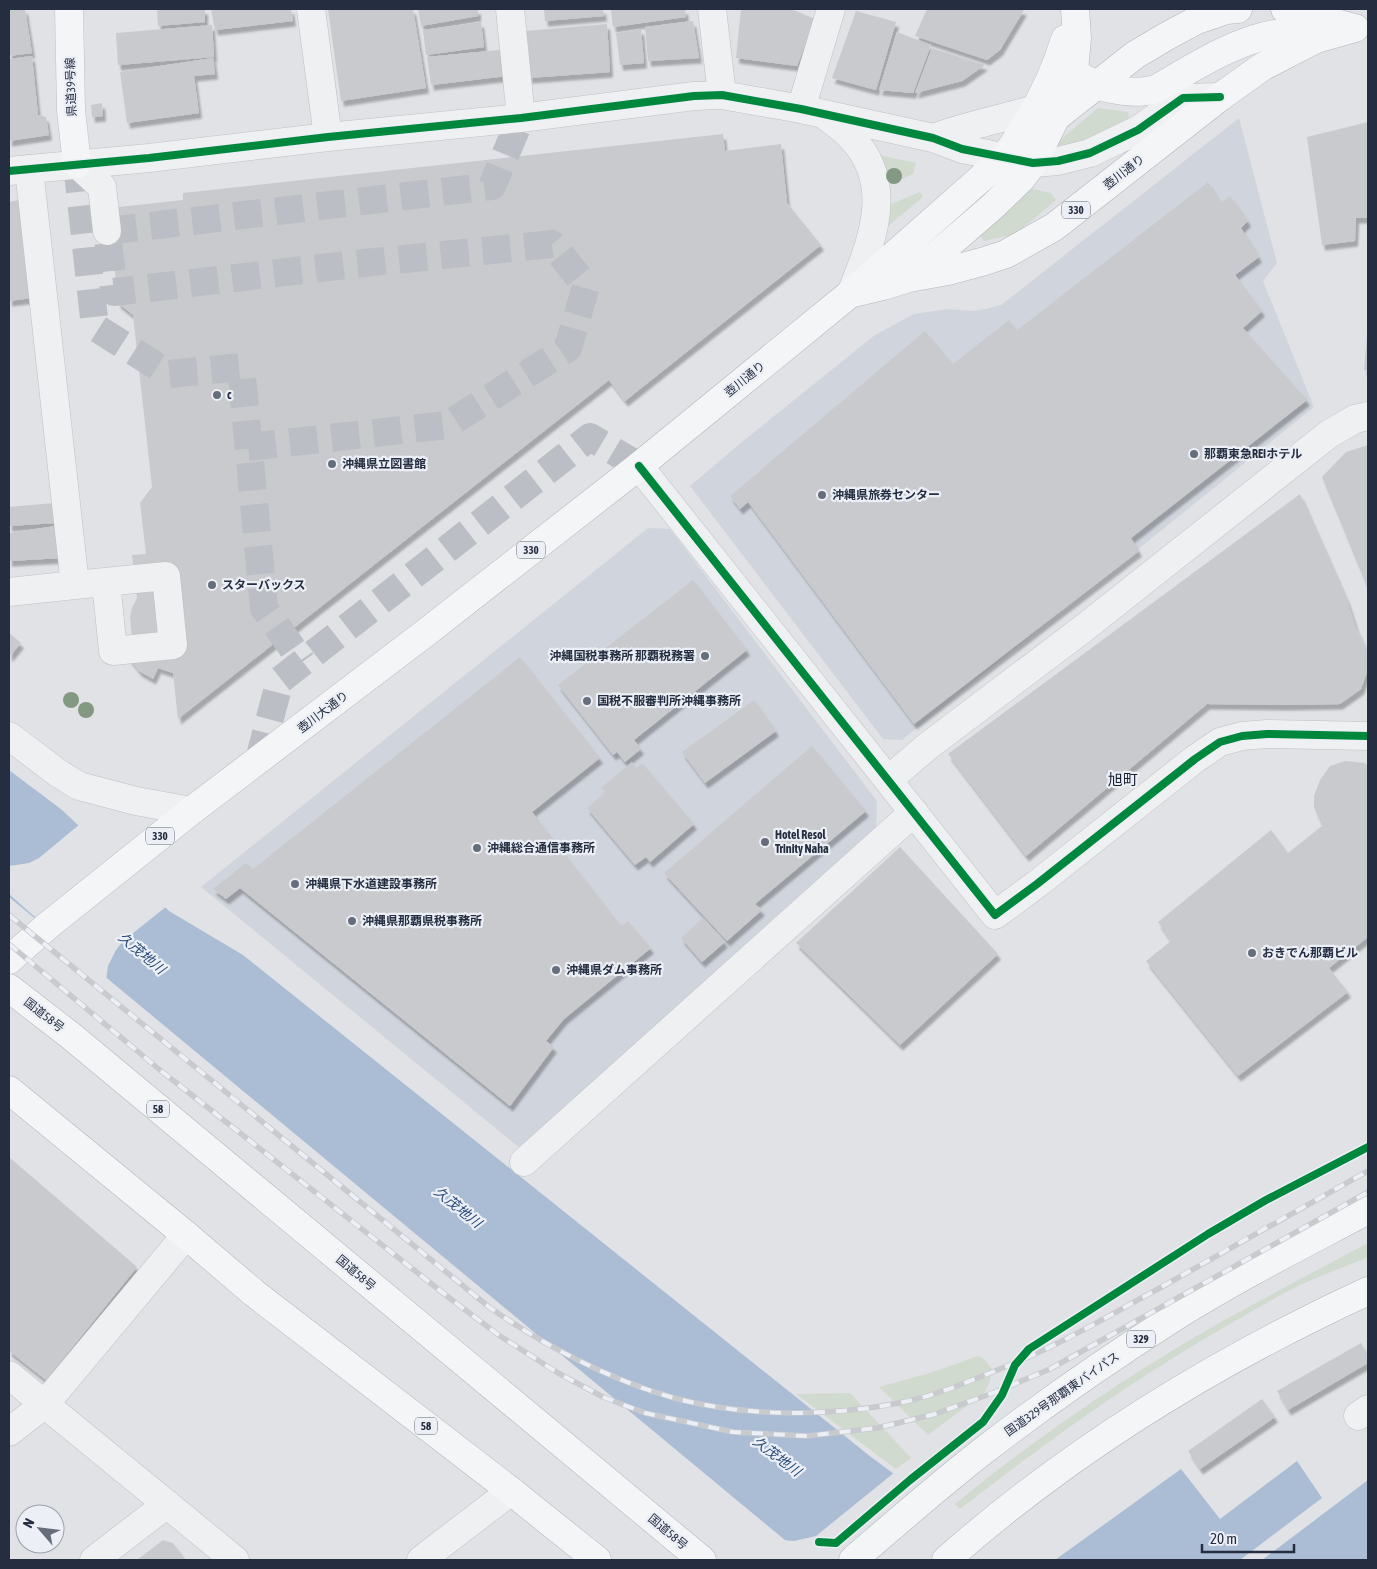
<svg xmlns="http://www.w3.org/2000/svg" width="1377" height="1569" font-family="'Asap Condensed','Noto Sans JP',sans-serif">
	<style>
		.built { fill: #d0d5dd }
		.green { fill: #d0dacf }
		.water { fill: #abbdd4 }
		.pier { fill: #e0e2e6 }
		.building { fill: #c8cace; filter: url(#shadow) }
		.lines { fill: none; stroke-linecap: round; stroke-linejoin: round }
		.minor-tunnel { stroke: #bbbec5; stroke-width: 28; stroke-dasharray: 28 14; stroke-linecap: butt }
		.minor-casing { stroke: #bec0c4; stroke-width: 29 }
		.major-casing { stroke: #bcbfc4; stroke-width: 29 }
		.highway-casing { stroke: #b2b5bb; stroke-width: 29 }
		.minor { stroke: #eff0f2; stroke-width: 28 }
		.major { stroke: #f4f5f6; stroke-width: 28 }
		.highway { stroke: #f4f5f6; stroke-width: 28 }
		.rail-casing { stroke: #c8cace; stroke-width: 5.5 }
		.rail { stroke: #ecf0f6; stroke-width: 4; stroke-dasharray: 11; stroke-linecap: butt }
		.cycleway-casing { stroke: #ecf0f6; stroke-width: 11 }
		.cycleway { stroke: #00873e; stroke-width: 8 }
		.tree { fill: #849982 }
		.poi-dot { fill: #666d7b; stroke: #ecf0f6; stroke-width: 2 }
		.labels { text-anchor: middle; stroke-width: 4.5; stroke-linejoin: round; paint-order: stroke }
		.shield { fill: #ecf0f6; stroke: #616877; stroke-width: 1 }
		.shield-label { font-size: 11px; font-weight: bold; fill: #252e41 }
		.street-label { font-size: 12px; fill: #252e41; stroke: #ecf0f6 }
		.poi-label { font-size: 12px; font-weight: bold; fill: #252e41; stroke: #ecf0f6; text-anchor: start }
		.water-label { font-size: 14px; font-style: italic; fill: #2b4b79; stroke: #ecf0f6 }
		.quarter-label { font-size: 15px; fill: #171f31; stroke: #ecf0f6 }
	</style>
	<defs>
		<filter id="shadow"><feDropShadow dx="3" dy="5.5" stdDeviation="1" flood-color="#0004"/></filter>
	</defs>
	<rect width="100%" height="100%" fill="#e0e2e6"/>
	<path class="built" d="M1239 118 1277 263 1263 281 1314 407 902 740 883 739 690 486 743 441 875 335 914 314 947 309 973 311 986 309 1001 305Z
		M648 528 670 529 877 801 876 829 527 1154 201 887Z"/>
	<path class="green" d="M1098 108 1128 112 1129 118 1100 134 1057 149 1053 146Z
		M879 155 916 163 913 174 889 185Z
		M1032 189 1051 193 1056 200 1016 234 984 241 980 235Z
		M920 192 923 197 887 227 889 205Z
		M1368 1243V1257C1345 1267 1321 1275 1298 1286 1279 1295 1260 1307 1242 1317 1142 1373 1050 1439 960 1509L955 1504C1038 1436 1128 1375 1221 1322 1270 1295 1319 1269 1368 1243Z
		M978 1356 985 1360 992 1369 990 1381 984 1393 928 1435 879 1387 930 1373Z
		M850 1393 911 1458 896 1469 796 1394Z"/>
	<path class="water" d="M9 770 62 810 169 911 243 955 871 1457 1010 1560H809L9 897Z
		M1297 1461 1322 1498 1240 1560H1055L1181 1469 1220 1519Z
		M1368 1480V1560H1262Z"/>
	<path class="pier" d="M80 824 167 906 122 942 116 950 108 966 106 980 9 894V866L29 863 39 858Z
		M895 1472 1011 1558 1012 1560H805L781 1540 794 1541 816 1536Z"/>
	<path class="building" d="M9 9H25L32 53 9 56Z
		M157 9H205V22L158 26Z
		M211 9H291L293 21 215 30Z
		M328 9H413L426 88 341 101Z
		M418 9H478V16L421 26Z
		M544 9H603L604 16 545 21Z
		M611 9H685L686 17 613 27Z
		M741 9H791L815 19 797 66 736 58Z
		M927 9H1020L1024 10 1000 50 987 60 915 36Z
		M856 11 896 22 876 90 832 78Z
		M693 21 699 58 648 61 645 27Z
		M481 22 484 47 426 55 423 30Z
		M607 24 610 72 529 78 526 31Z
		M212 25 214 57 118 65 116 33Z
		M641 29 644 63 620 65 616 33Z
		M897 32 931 45 913 93 879 90Z
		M932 48 985 65 962 81 915 93Z
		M500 50 507 76 431 85 427 57Z
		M32 56 38 115 46 117 49 135 9 141V59Z
		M213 58 215 74 194 76 199 113 127 123 120 72Z
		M102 103 103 116 92 117 91 105Z
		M1368 122V218H1356L1355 241 1322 245 1307 137Z
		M723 134 725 151 781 144 787 203 821 245 625 401 609 380 178 719 173 673 158 668 153 679 139 671 127 656 132 638 130 617 132 608 137 598 132 555 146 554 140 503 152 487 133 315 118 303 113 253 105 254 101 209 183 200V193Z
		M1208 182 1221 203 1230 196 1248 221 1241 228 1259 257 1235 275 1262 311 1243 328 1307 400 1131 538 1139 551 914 724 748 502 740 509 730 496 925 331 953 364 1009 320 1016 331Z
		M19 200 32 298 9 301V202Z
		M1367 335H1368V370H1364Z
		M1368 445V589L1322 477 1346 452Z
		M1300 494 1347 600 1356 628 1368 652V669L1361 689 1340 704 1286 705 1207 704 1026 856 948 754Z
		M54 503 55 523 9 526V507Z
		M56 526 62 558 9 561V533Z
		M693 580 747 650 634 740 641 749 625 762 617 752 613 755 558 685Z
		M9 633 21 643 10 656 9 655Z
		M520 657 600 758 532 812 621 926 628 921 651 948 564 1019 546 1041 554 1047 510 1106 240 888 226 899 213 889 246 863 253 869Z
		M754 700 776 731 705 783 682 752Z
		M812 746 866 811 755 904 762 910 727 941 664 873Z
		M1345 761 1365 763 1368 766V937L1329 968 1348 992 1238 1076 1146 961 1171 941 1158 922 1271 830 1288 853 1322 826 1314 807V796L1320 780 1330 766Z
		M632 762 637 768 642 763 694 824 650 862 646 857 635 865 587 808 606 792 601 788Z
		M900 847 998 954 900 1045 796 943Z
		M703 918 725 942 702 962 681 938Z
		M9 1157 137 1267 46 1380 9 1351Z
		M1361 1343 1368 1356V1363L1288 1410 1277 1391Z
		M1262 1399 1275 1417 1200 1469 1188 1451Z
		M163 1540 173 1543 186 1560H137Z"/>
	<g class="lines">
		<path class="minor-tunnel" d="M77 164 95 327 169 374 241 367 264 608 302 662
			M248 447 447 425 568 348 586 286 552 244 355 264 114 292 107 231 492 186 521 118
			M259 760 280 680 590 437 639 466"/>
		<defs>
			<path id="minor" d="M311 9 328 137
				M510 9 521 118
				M712 9 722 95
				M801 109 831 9
				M827 117C835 123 844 129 851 137 896 184 872 242 851 293
				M933 138C971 124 1012 117 1051 104
				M77 164 102 187 107 231
				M9 171 149 158 328 137 521 118 694 96 722 95 801 109 933 138 962 149 1033 163 1058 161 1090 153 1138 130 1183 98 1220 97
				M639 466 995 915 1037 884 1195 759 1220 742 1242 736 1267 734 1368 736
				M75 585 166 576 173 645 113 651 106 582
				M9 592 75 585 29 169
				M9 736 58 773 79 786 136 801 191 811
				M888 780 928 746 1084 628 1329 434 1355 419 1368 416
				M524 1162 914 812
				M9 1375 235 1560
				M1358 1416 1368 1409
				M9 1432 45 1404 186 1235
				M94 1560 167 1504
				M421 1560 511 1491"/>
			<path id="major" d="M69 9 71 110 77 164
				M1061 51C1065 57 1069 65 1074 71 1093 89 1132 96 1156 89 1191 69 1234 41 1274 34 1286 32 1305 37 1316 39
				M1008 152C1032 118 1053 80 1065 39"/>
			<path id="highway" d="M1285 9 1354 28
				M911 277 992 207 1021 179 1033 163 1065 99 1074 71 1077 38 1075 9
				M854 293 883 286 909 278 948 271 985 261 1006 254 1054 227 1220 97 1262 67 1316 39 1355 28
				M9 960 46 927 191 811 424 634 639 466 851 293 1004 158 1135 55 1167 36 1197 20 1226 10 1238 9
				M9 988 71 1036 702 1560
				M9 1090 186 1235 254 1293 511 1491 597 1560
				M853 1560C896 1523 938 1486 983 1451 1045 1403 1110 1358 1176 1316 1238 1277 1304 1244 1368 1210
				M946 1560C1072 1449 1216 1361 1368 1291"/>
		</defs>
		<use href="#minor" class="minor-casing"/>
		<use href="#major" class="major-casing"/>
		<use href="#highway" class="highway-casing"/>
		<use href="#minor" class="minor"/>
		<use href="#major" class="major"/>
		<use href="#highway" class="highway"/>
		<defs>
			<path id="rail" d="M9 915 489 1307C543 1345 610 1380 674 1398 746 1417 825 1417 899 1403 930 1397 960 1385 990 1373 1005 1367 1020 1361 1035 1354 1077 1335 1117 1311 1158 1289 1228 1249 1298 1210 1368 1171
				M9 944 160 1070 452 1300 500 1336 558 1373 603 1397 645 1413 733 1432 807 1436 877 1428 935 1414 993 1393 1050 1369 1368 1192"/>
		</defs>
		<use href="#rail" class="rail-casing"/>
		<use href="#rail" class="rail"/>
		<defs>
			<path id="cycleway" d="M9 171 149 158 328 137 521 118 694 96 722 95 801 109 933 138 962 149 1033 163 1058 161 1090 153 1138 130 1183 98 1220 97
				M639 466 995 915 1037 884 1195 759 1220 742 1242 736 1267 734 1368 736
				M819 1542 836 1543 910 1480 983 1422 1002 1395 1015 1365 1029 1349 1208 1234 1266 1200 1368 1147"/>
		</defs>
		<use href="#cycleway" class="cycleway-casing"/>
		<use href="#cycleway" class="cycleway"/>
	</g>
	<g class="tree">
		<circle cx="894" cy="176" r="8"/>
		<circle cx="71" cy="700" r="8"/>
		<circle cx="86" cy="710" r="8"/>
	</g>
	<g class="poi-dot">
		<circle cx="217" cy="395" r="5"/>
		<circle cx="1194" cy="454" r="5"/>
		<circle cx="332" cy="464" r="5"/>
		<circle cx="822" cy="495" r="5"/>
		<circle cx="212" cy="585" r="5"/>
		<circle cx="705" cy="656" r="5"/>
		<circle cx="587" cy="701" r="5"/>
		<circle cx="765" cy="842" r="5"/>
		<circle cx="477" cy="848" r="5"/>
		<circle cx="295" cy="884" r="5"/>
		<circle cx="352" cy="921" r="5"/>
		<circle cx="1252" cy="953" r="5"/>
		<circle cx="556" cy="970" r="5"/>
	</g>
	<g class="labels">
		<g class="shield">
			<rect x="1062" y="201.5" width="28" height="17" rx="4"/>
			<rect x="517" y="541.5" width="28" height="17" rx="4"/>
			<rect x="146" y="827.5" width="28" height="17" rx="4"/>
			<rect x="147" y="1100.5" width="22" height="17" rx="4"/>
			<rect x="1127" y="1330.5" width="28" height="17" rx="4"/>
			<rect x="415" y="1417.5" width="22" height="17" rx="4"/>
		</g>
		<g class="shield-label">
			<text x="1076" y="214">330</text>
			<text x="531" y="554">330</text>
			<text x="160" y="840">330</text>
			<text x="158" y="1113">58</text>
			<text x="1141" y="1343">329</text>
			<text x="426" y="1430">58</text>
		</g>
		<g class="street-label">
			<text transform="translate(71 87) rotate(-92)" y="4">県道39号線</text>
			<text transform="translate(1124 172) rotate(-38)" y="4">壺川通り</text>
			<text transform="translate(745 379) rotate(-39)" y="4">壺川通り</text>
			<text transform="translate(323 712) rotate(-37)" y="4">壺川大通り</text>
			<text transform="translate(44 1015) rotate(38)" y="4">国道58号</text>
			<text transform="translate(356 1273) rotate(40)" y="4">国道58号</text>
			<text transform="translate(1062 1394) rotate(-35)" y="4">国道329号那覇東バイパス</text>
			<text transform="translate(668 1532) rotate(40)" y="4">国道58号</text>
		</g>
		<g class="poi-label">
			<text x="227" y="399">c</text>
			<text x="1204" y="458">那覇東急REIホテル</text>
			<text x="342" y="468">沖縄県立図書館</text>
			<text x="832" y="499">沖縄県旅券センター</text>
			<text x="222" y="589">スターバックス</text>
			<text x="695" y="660" text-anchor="end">沖縄国税事務所 那覇税務署</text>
			<text x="597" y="705">国税不服審判所沖縄事務所</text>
			<text x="775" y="839">Hotel Resol<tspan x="775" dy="14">Trinity Naha</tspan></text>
			<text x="487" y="852">沖縄総合通信事務所</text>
			<text x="305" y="888">沖縄県下水道建設事務所</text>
			<text x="362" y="925">沖縄県那覇県税事務所</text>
			<text x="1262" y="957">おきでん那覇ビル</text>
			<text x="566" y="974">沖縄県ダム事務所</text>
		</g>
		<g class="water-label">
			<text transform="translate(142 953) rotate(40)" y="5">久茂地川</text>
			<text transform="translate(458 1207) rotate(39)" y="5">久茂地川</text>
			<text transform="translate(777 1456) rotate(37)" y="5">久茂地川</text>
		</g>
		<g class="quarter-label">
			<text x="1123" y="785">旭町</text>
		</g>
	</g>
	<rect width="1377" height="1569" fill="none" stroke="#252e41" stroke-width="20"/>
	<g transform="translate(40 1529) rotate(298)"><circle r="24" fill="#ecf0f6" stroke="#9ca2ae"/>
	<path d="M0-4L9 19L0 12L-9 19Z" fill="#666d7b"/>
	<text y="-8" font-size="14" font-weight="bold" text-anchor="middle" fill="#252e41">N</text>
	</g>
	<path d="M1202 1544v8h92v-8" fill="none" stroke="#252e41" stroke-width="2.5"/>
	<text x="1210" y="1544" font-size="15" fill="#252e41" stroke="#ecf0f6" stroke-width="4" paint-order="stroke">20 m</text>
</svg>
